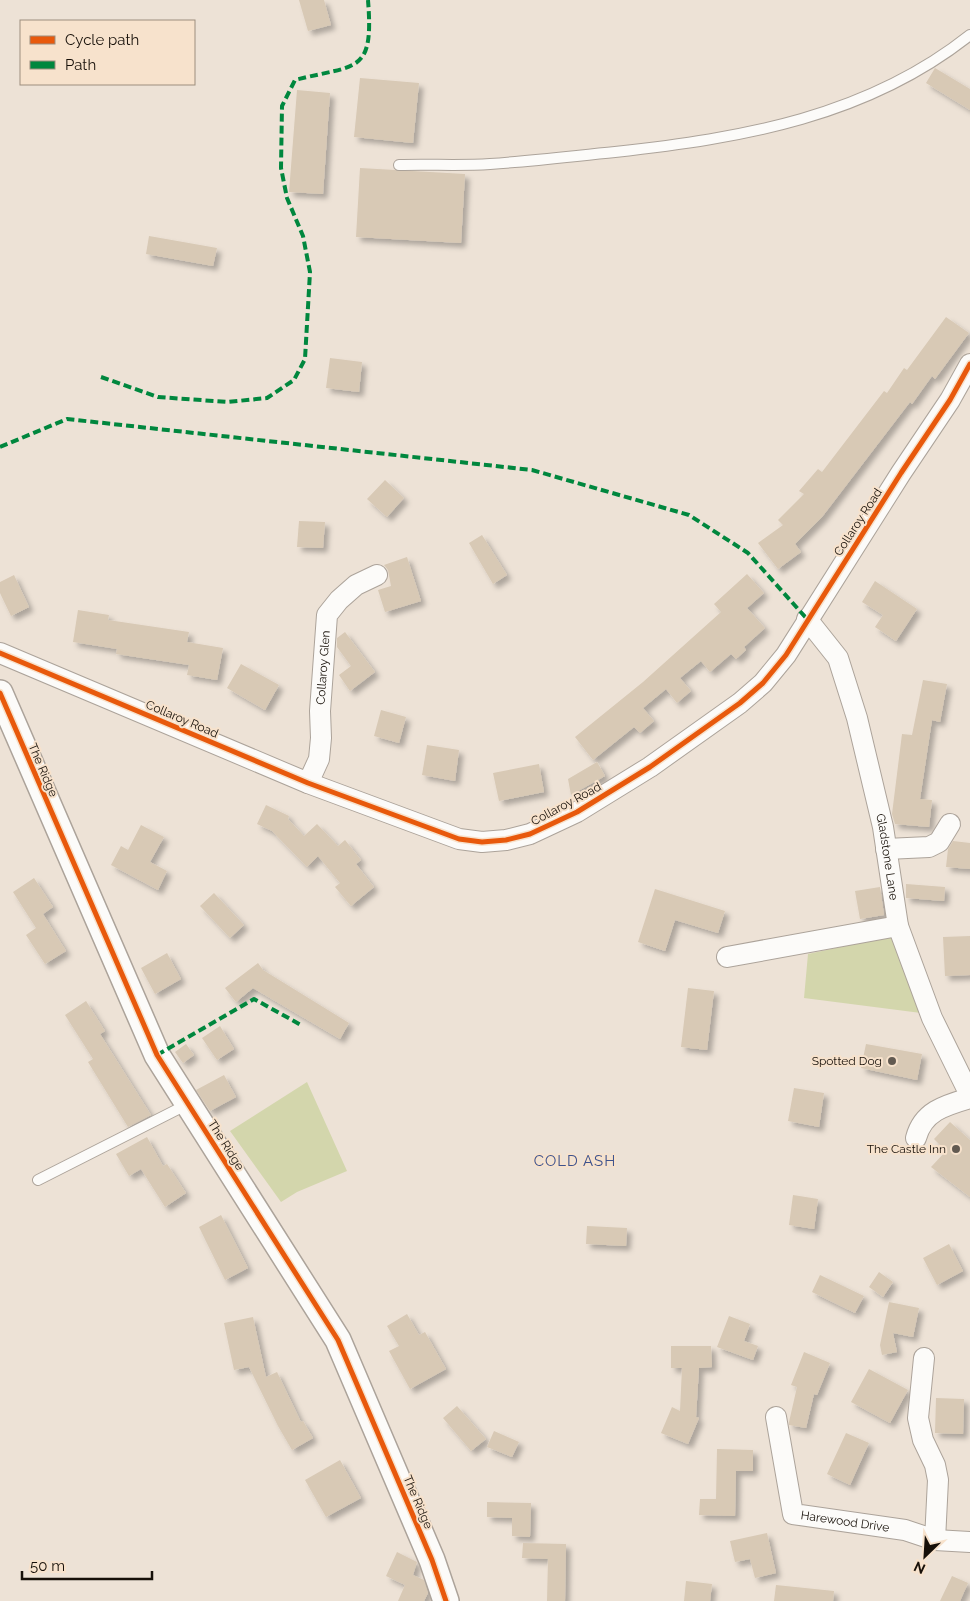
<svg xmlns="http://www.w3.org/2000/svg" width="970" height="1601" font-family="Raleway,sans-serif">
	<style>
		.green { fill: #d3d6ac }
		.building { fill: #d8c9b5; filter: url(#shadow) }
		.lines { fill: none; stroke-linecap: round; stroke-linejoin: round }
		.service-casing { stroke: #aca39a; stroke-width: 12 }
		.minor-casing { stroke: #aca39a; stroke-width: 22 }
		.tertiary-casing { stroke: #aca39a; stroke-width: 28 }
		.service { stroke: #fcfbf9; stroke-width: 10 }
		.minor { stroke: #fcfbf9; stroke-width: 20 }
		.tertiary { stroke: #fcfbf9; stroke-width: 25 }
		.quiet { stroke: #00873e; stroke-width: 4; stroke-dasharray: 8 4; stroke-linecap: butt }
		.cycleway-casing { stroke: #f7e2cc; stroke-width: 8 }
		.cycleway { stroke: #e8590c; stroke-width: 5 }
		.poi-dot { fill: #625a51; stroke: #f7e2cc; stroke-width: 2 }
		.labels { text-anchor: middle; stroke-width: 4; stroke-linejoin: round; paint-order: stroke }
		.street-label { font-size: 12px; fill: #171009; stroke: #f7e2cc }
		.poi-label { font-size: 12px; fill: #171009; stroke: #f7e2cc; text-anchor: end }
		.quarter-label { font-size: 15px; letter-spacing: 1px; fill: #3d528d; stroke: #f7e2cc }
	</style>
	<defs>
		<filter id="shadow"><feDropShadow dx="4.5" dy="4.5" stdDeviation="2.5" flood-color="#0004"/></filter>
	</defs>
	<rect width="100%" height="100%" fill="#ede2d6"/>
	<path class="green" d="M896 935 921 1013 804 998 808 954Z
		M307 1082 347 1171 297 1192 281 1202 230 1131Z"/>
	<path class="building" d="M299 0H324L331 25 308 31Z
		M935 68 970 89V110L926 83Z
		M360 78 419 83 413 143 354 137Z
		M297 90 330 93 323 194 289 192Z
		M360 168 465 174 461 243 356 237Z
		M149 236 217 248 213 266 146 254Z
		M946 317 969 333 935 379 932 376 912 404 910 402 822 517 795 544 801 552 778 569 758 543 783 525 778 520 804 494 799 491 818 469 822 472 884 391 887 393 904 368 907 370Z
		M330 358 362 362 359 392 326 388Z
		M385 480 404 498 387 517 367 499Z
		M299 521 325 522 323 548 297 547Z
		M482 535 507 575 493 584 469 543Z
		M407 557 421 601 385 612 378 590 391 586 388 570 384 565Z
		M747 574 764 593 747 608 765 628 744 647 746 650 736 659 731 654 710 672 701 661 680 678 691 691 677 703 666 689 643 708 654 721 640 733 634 727 593 760 575 737 643 682 721 612 714 604Z
		M14 575 29 607 11 616 0 593V582Z
		M875 581 917 609 896 641 875 627 883 615 862 602Z
		M78 610 109 615 108 620 189 632 187 642 223 648 217 680 187 675 189 665 116 654 117 649 73 642Z
		M345 632 375 672 350 691 339 675 351 666 337 647V638Z
		M241 664 279 685 265 710 227 688Z
		M923 680 947 684 940 722 932 720 920 799 932 800 929 827 895 824 892 814 902 734 912 735Z
		M381 710 406 717 399 743 374 736Z
		M427 745 459 750 455 781 422 775Z
		M597 762 605 776 571 795 568 779Z
		M539 764 544 792 499 801 493 773Z
		M266 805 289 816 288 819 304 836 317 824 338 846 345 840 361 860 356 864 374 887 351 906 335 887 340 883 318 856 307 867 272 831 257 824Z
		M141 825 164 837 150 862 167 871 158 890 111 865 121 846 128 850Z
		M953 841 970 843V869L946 867 948 849Z
		M34 878 53 907 43 914 66 951 45 964 26 935 36 928 13 892Z
		M906 884 945 887 944 901 906 898Z
		M880 887 884 915 860 919 855 891Z
		M655 889 725 911 718 933 675 920 665 951 638 942Z
		M214 893 244 925 230 938 200 906Z
		M970 936V975L945 976 943 937Z
		M167 953 181 979 155 994 141 968Z
		M258 963 263 970 349 1023 340 1039 253 988 236 1002 225 988Z
		M688 988 714 991 707 1050 681 1047Z
		M86 1001 105 1031 100 1034 151 1115 128 1127 88 1062 93 1059 65 1015Z
		M220 1026 234 1049 217 1060 202 1038Z
		M186 1044 194 1055 183 1063 175 1052Z
		M866 1044 922 1054 917 1080 861 1068Z
		M224 1075 236 1097 210 1111 196 1090Z
		M794 1088 824 1093 819 1127 788 1121Z
		M950 1122 970 1140V1197L931 1167 946 1151 934 1139Z
		M147 1137 163 1166 167 1164 186 1193 165 1207 141 1169 129 1176 116 1154Z
		M793 1195 818 1199 814 1229 789 1225Z
		M221 1215 248 1268 225 1280 199 1227Z
		M587 1226 627 1228 626 1246 586 1244Z
		M949 1244 963 1271 937 1285 923 1258Z
		M879 1272 893 1282 883 1297 869 1287Z
		M820 1275 864 1296 855 1313 812 1292Z
		M889 1302 919 1308 913 1337 893 1333 897 1352 882 1355 880 1345Z
		M407 1314 419 1335 425 1332 446 1369 410 1389 389 1351 399 1346 387 1326Z
		M729 1316 750 1324 744 1341 758 1346 753 1360 717 1347Z
		M253 1317 266 1377 277 1372 301 1422 303 1421 313 1438 292 1450 278 1426 249 1367 234 1370 224 1323Z
		M671 1346H711L712 1367 699 1368 696 1417 699 1418 688 1444 661 1433 672 1407 680 1411 682 1368H671Z
		M804 1352 830 1363 817 1395 814 1394 806 1428 789 1425V1422L797 1387 791 1385Z
		M869 1369 908 1390 890 1423 851 1402Z
		M936 1398 964 1399 963 1434 935 1433Z
		M457 1406 486 1439 471 1451 443 1418Z
		M494 1431 519 1442 512 1457 487 1447Z
		M846 1433 869 1443 850 1485 827 1474Z
		M717 1449 753 1450V1471H736L735 1516 699 1515 700 1499H716Z
		M340 1460 361 1498 326 1517 305 1480Z
		M487 1502 531 1503 530 1537 512 1536V1518L487 1517Z
		M767 1533 776 1573 755 1578 750 1559 735 1562 730 1541Z
		M523 1543 566 1544 565 1601H547L548 1559 522 1558Z
		M397 1552 417 1562 413 1575 424 1580 428 1593 424 1601H398L405 1585 386 1576Z
		M952 1576 968 1583 960 1601H940Z
		M686 1581 712 1584 710 1601H684Z
		M776 1585 834 1591 833 1601H774Z"/>
	<g class="lines">
		<defs>
			<path id="service" d="M399 165C429 164 460 166 490 164 532 161 574 156 615 152 742 138 867 117 970 35
				M38 1180 188 1104"/>
			<g id="minor">
				<path id="s1" d="M807 619 838 658 857 718 883 827 898 926 932 1018 970 1095"/>
				<path d="M0 653 308 783 459 839 482 842 506 840 530 834 577 812 650 767 740 703 763 683 786 655 901 473 950 400 970 364"/>
				<path id="s2" d="M308 783 319 759 321 738 320 711 327 615 339 600 356 585 377 575"/>
				<path d="M886 849 929 847 939 842 950 824"/>
				<path d="M727 957 898 926"/>
				<path d="M916 1138C923 1111 946 1105 970 1098"/>
				<path id="s3" d="M776 1417 793 1514 905 1530 935 1540 938 1480 935 1465 923 1440 918 1418 924 1358"/>
				<path d="M935 1540 970 1542"/>
			</g>
			<path id="tertiary" d="M0 693 157 1055 338 1340 432 1560 446 1601"/>
		</defs>
		<use href="#service" class="service-casing"/>
		<use href="#minor" class="minor-casing"/>
		<use href="#tertiary" class="tertiary-casing"/>
		<use href="#service" class="service"/>
		<use href="#minor" class="minor"/>
		<use href="#tertiary" class="tertiary"/>
		<path class="quiet" d="M101 377 158 397 228 402 267 398 294 380 305 359 310 272 303 236 287 198 281 168 282 106 295 80C357 64 374 75 368 0
			M0 447 67 419 532 470 689 515 748 553 807 619
			M157 1055 254 999 301 1025"/>
		<defs>
			<path id="cycleway" d="M0 653 308 783 459 839 482 842 506 840 530 834 577 812 650 767 740 703 763 683 786 655 901 473 950 400 970 364
				M0 693 157 1055 338 1340 432 1560 446 1601"/>
		</defs>
		<use href="#cycleway" class="cycleway-casing"/>
		<use href="#cycleway" class="cycleway"/>
	</g>
	<g class="poi-dot">
		<circle cx="892" cy="1061" r="5"/>
		<circle cx="956" cy="1149" r="5"/>
	</g>
	<g class="labels">
		<g class="street-label">
			<text transform="translate(858 522) rotate(-57)" y="4">Collaroy Road</text>
			<text dy="4" stroke="none"><textPath href="#s2" startOffset="118">Collaroy Glen</textPath></text>
			<text transform="translate(182 719) rotate(23)" y="4">Collaroy Road</text>
			<text transform="translate(43 770) rotate(67)" y="4">The Ridge</text>
			<text transform="translate(566 804) rotate(-28)" y="4">Collaroy Road</text>
			<text dy="4" stroke="none"><textPath href="#s1" startOffset="255">Gladstone Lane</textPath></text>
			<text transform="translate(226 1145) rotate(58)" y="4">The Ridge</text>
			<text transform="translate(418 1502) rotate(67)" y="4">The Ridge</text>
			<text dy="4" stroke="none"><textPath href="#s3" startOffset="151">Harewood Drive</textPath></text>
		</g>
		<g class="poi-label">
			<text x="882" y="1065">Spotted Dog</text>
			<text x="946" y="1153">The Castle Inn</text>
		</g>
		<g class="quarter-label">
			<text x="575" y="1166">COLD ASH</text>
		</g>
	</g>
	<rect x="20" y="20" width="175" height="65" fill="#f7e2cc" stroke="#9d8e7e"/>
	<rect x="30" y="36" width="25" height="8" fill="#e8590c" stroke="#9d8e7e"/>
	<text x="65" y="45" font-size="15" fill="#171009">Cycle path</text>
	<rect x="30" y="61" width="25" height="8" fill="#00873e" stroke="#9d8e7e"/>
	<text x="65" y="70" font-size="15" fill="#171009">Path</text>
	<g transform="translate(925 1556) rotate(205)" stroke="#f7e2cc" stroke-width="4" paint-order="stroke">
	<path d="M0-4L9 19L0 12L-9 19Z" fill="#171009"/>
	<text y="-8" font-size="14" font-weight="bold" text-anchor="middle" fill="#171009">N</text>
	</g>
	<path d="M22 1571v8h130v-8" fill="none" stroke="#171009" stroke-width="2.5"/>
	<text x="30" y="1571" font-size="15" fill="#171009" stroke="#f7e2cc" stroke-width="4" paint-order="stroke">50 m</text>
</svg>
